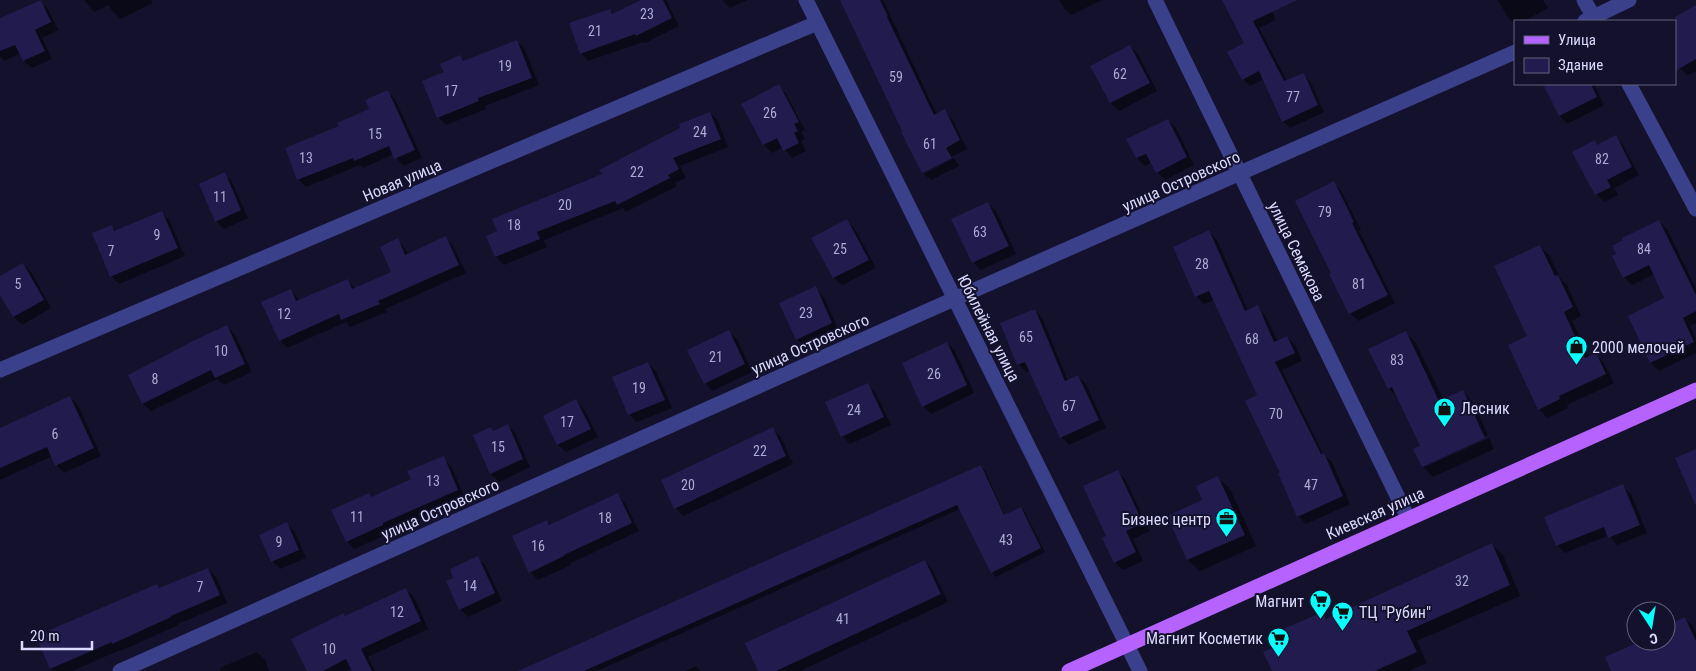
<svg xmlns="http://www.w3.org/2000/svg" width="1696" height="671" font-family="'Roboto Condensed',sans-serif">
	<style>
		.shadow { fill: #0007 }
		.building { fill: #211c4d }
		.lines { fill: none; stroke-linecap: round; stroke-linejoin: round }
		.minor { stroke: #3b408b; stroke-width: 15 }
		.major { stroke: #b562ff; stroke-width: 15 }
		.labels { text-anchor: middle; stroke-width: 4; stroke-linejoin: round; paint-order: stroke }
		.number-label { font-size: 14px; fill: #adabd2 }
		.street-label { font-size: 16px; fill: #dcdbff; stroke: #13112c }
		.poi-label { font-size: 16px; fill: #dcdbff; stroke: #13112c; text-anchor: start }
	</style>
	<rect width="100%" height="100%" fill="#13112c"/>
	<path class="shadow" d="M84 0H151L153 3 120 19 112 11 109 5 94 12Z
		M644 0H666L679 26 645 43 643 42 588 61 581 53 610 10 614 14Z
		M722 0H747L730 8Z
		M841 0H883L937 115 944 111 952 119 967 149 924 171V174L923 172Z
		M1059 0H1102L1071 15 1063 7Z
		M1223 0H1267L1276 20 1259 28 1287 81 1303 74 1310 81 1324 112 1290 128 1283 121 1264 79 1250 86 1243 79 1229 52 1246 43Z
		M1498 0H1543L1548 8 1524 21H1515V24L1508 18Z
		M40 1 48 9 58 30 42 38 52 59 32 68 24 61 20 53 4 61 0 56V20Z
		M1692 9 1696 13V71L1688 75 1680 68 1675 57V21H1669Z
		M517 42 525 49 539 85 485 106 486 109 446 125 438 117 460 57 465 62Z
		M1130 46 1138 54 1157 91 1119 111 1111 103 1092 66Z
		M1553 84H1594L1604 105 1567 124 1560 116 1546 87Z
		M778 86 786 94 805 130 801 132 805 139 801 141 806 151 792 158 783 147 772 153 764 145 743 104Z
		M387 91 395 99 422 158 403 166 394 154 363 168 360 165 306 187 298 179 340 127 371 110Z
		M710 113 718 121 728 147 680 166 686 178 675 183 677 186 626 212 623 208 544 240 547 247 504 265 496 257 488 236 603 175Z
		M1168 120 1176 128 1194 165 1165 180 1157 172 1152 162 1145 166 1137 158 1128 140Z
		M1615 137 1623 145 1639 175 1614 188 1618 195 1604 202 1596 194 1595 142 1598 146Z
		M954 158 959 166 931 180 924 174Z
		M225 174 232 182 248 218 224 229 216 221Z
		M1334 183 1341 191 1361 230 1359 231 1395 303 1358 321 1350 313 1333 273Z
		M988 203 996 211 1016 254 981 270 973 262Z
		M161 212 169 220 185 256 119 284 111 276 112 227 116 231Z
		M847 221 855 229 876 268 842 285 834 278Z
		M1659 221 1667 229 1696 289V323L1690 326 1696 339V353L1659 371 1651 363 1629 316 1666 299 1655 274 1632 285 1624 277 1618 254Z
		M1209 232 1217 240 1248 311 1257 307 1265 315 1278 342 1287 337 1295 345 1302 361 1282 370 1323 454 1332 462 1350 504 1306 524 1298 516 1281 473 1258 396 1214 300 1204 304 1196 296Z
		M446 238 453 246 466 273 385 309 387 312 350 327 346 322 287 348 280 340 291 290 300 301 348 281 356 289 393 273 397 240 405 248 408 254Z
		M1540 246 1549 255 1560 278 1567 285 1581 316 1572 321 1589 357 1595 354 1604 363 1614 383 1567 405 1568 408 1547 418 1539 409 1529 337Z
		M23 264 31 272 51 308 22 325 14 317 0 293V277Z
		M815 288 823 296 839 331 805 347 797 339Z
		M1035 310 1042 318 1068 381 1078 377 1086 384 1106 428 1069 445 1061 437 1030 371 1026 372 1018 364Z
		M227 327 235 335 252 372 224 385 217 379 151 411 143 404 129 376Z
		M729 332 737 339 752 372 712 391 705 383Z
		M1405 332 1416 343 1444 401 1463 392 1473 402 1488 435 1425 464V467L1489 438 1494 449 1433 477 1423 466 1421 447 1399 399 1389 389 1370 349Z
		M947 343 955 351 974 393 931 414 923 406Z
		M648 363 656 371 672 408 637 422 630 415 614 378Z
		M867 384 875 392 891 425 850 444 842 436Z
		M70 397 78 405 101 456 64 473 56 465 52 456 0 480V436Z
		M576 401 584 409 598 437 566 452 558 445 544 416Z
		M508 426 515 433 530 467 499 482 491 474 474 436 491 428 494 432Z
		M773 429 781 437 793 464 683 516 676 508Z
		M443 458 451 466 465 498 390 531V533L354 549 347 541 369 494 372 498 412 480Z
		M981 466 985 470 1005 516 1021 508 1025 512 1045 552 996 577 992 573 960 509 597 671H521Z
		M1117 471 1125 479 1150 531 1133 539 1143 561 1123 570 1115 563 1104 538 1108 536Z
		M1218 478 1230 489 1256 546 1200 571 1188 560 1169 516 1204 501Z
		M1623 486 1631 494 1647 533 1617 545 1609 535 1565 553 1558 546 1546 518Z
		M617 495 625 503 639 531 571 563V565L538 580 530 572 513 537 547 521 551 526Z
		M287 524 295 532 306 558 280 569 272 561Z
		M1492 545 1503 555 1520 596 1417 641 1427 663 1409 671H1273L1283 645 1322 613 1328 619Z
		M477 558 485 565 502 601 468 617 460 609 447 582 455 578Z
		M925 561 932 569 948 602 800 671H759Z
		M208 569 216 577 227 603 178 624V625L121 651 120 650 72 671H53L51 669 37 637 157 585 161 589Z
		M406 590 414 597 428 629 368 657 375 671H354L352 668 346 671H309L344 614 346 617Z
		M1685 619 1693 626 1696 633V671H1612L1644 641H1666V627Z
		M257 652 265 660 269 671H221L220 668Z
		M696 666 701 671H685Z"/>
	<path class="building" d="M41 0 51 22 35 30 45 51 23 61 15 45 0 51V18Z
		M641 0H663L672 18 636 36 635 34 580 54 569 23 610 9 612 14Z
		M840 0H880L888 16 887 17 934 115 945 109 960 140 946 148 952 158 922 173 901 132 902 131Z
		M1222 0H1297L1253 21 1284 81 1304 73 1318 105 1282 122 1259 71 1242 80 1227 52 1244 43Z
		M1696 5V59L1675 71V17Z
		M517 40 532 78 478 98 479 101 437 118 422 81 444 72 440 64 460 55 463 61Z
		M1130 45 1150 83 1110 103 1090 66Z
		M779 84 799 122 794 124 798 131 794 133 799 143 783 151 777 138 763 145 741 104Z
		M1543 84H1591L1597 97 1559 116Z
		M388 90 415 150 394 159 389 146 354 161 353 158 297 180 285 148 339 126 337 123 369 109 365 100Z
		M710 112 721 139 673 158 679 169 668 175 670 178 617 205 615 201 537 232 540 239 495 257 486 236 497 231 492 219 602 174 599 170 680 128 679 124Z
		M1168 119 1187 157 1156 173 1146 154 1136 158 1126 139Z
		M1616 135 1632 167 1607 180 1611 187 1595 195 1572 152 1595 140 1597 145Z
		M225 172 241 210 215 222 199 184Z
		M1334 181 1354 222 1352 223 1388 295 1349 314 1329 274 1331 273 1295 201Z
		M988 202 1009 246 972 263 951 219Z
		M162 211 178 248 110 277 92 233 112 225 114 231Z
		M847 219 869 260 833 278 811 238Z
		M1659 220 1696 295V311L1683 318 1694 342 1650 363 1628 316 1664 298 1649 265 1623 278 1612 256 1616 254 1612 246 1623 240 1622 238Z
		M1209 230 1245 311 1258 305 1274 342 1287 336 1295 353 1275 362 1321 454 1324 453 1343 496 1297 517 1278 473H1280L1245 401 1257 395 1209 291 1195 297 1173 247Z
		M446 236 459 265 378 301 380 304 341 320 339 314 279 341 261 302 291 289 296 301 348 279 352 289 391 272 380 247 398 238 405 255Z
		M1540 245 1555 276 1558 275 1573 307 1564 312 1585 358 1596 353 1606 374 1559 396 1560 399 1538 410 1508 345 1527 336 1494 266Z
		M23 263 44 300 13 317 0 295V276Z
		M816 286 832 323 796 340 779 303Z
		M1035 309 1065 381 1078 375 1099 420 1060 438 1025 362 1017 365 1000 323Z
		M227 325 245 364 215 378 211 370 142 404 128 375 197 339Z
		M729 330 745 364 704 384 687 350Z
		M1406 331 1439 401 1463 390 1485 438 1422 467 1413 449 1420 446 1392 387 1388 389 1368 349Z
		M947 342 967 385 922 407 902 363Z
		M648 362 665 400 628 415 612 377Z
		M868 383 884 417 841 437 825 402Z
		M70 396 94 448 55 466 47 447 0 468V428Z
		M576 399 591 429 557 445 543 416Z
		M508 424 523 459 490 474 473 435 491 427 493 431Z
		M773 427 786 456 674 509 661 480Z
		M1696 449V506L1675 458Z
		M444 456 458 490 383 523V525L346 542 331 510 369 493 371 497 411 479 407 471Z
		M981 465 1004 515 1021 507 1041 548 991 573 957 505 584 671H518Z
		M1118 470 1143 523 1126 531 1136 552 1114 563 1102 538 1106 536 1083 486Z
		M1218 476 1245 535 1187 560 1167 516 1202 500 1196 486Z
		M1623 484 1640 525 1608 538 1604 527 1556 546 1544 517Z
		M618 493 632 523 564 555V556L529 573 512 536 547 520 549 525Z
		M287 522 299 550 271 562 259 535Z
		M1492 543 1510 585 1407 631 1417 652 1375 671H1272L1263 652 1281 644 1276 632 1323 612 1326 619Z
		M478 556 495 593 459 610 446 581 453 578 450 569Z
		M925 560 941 594 776 671H758L745 643Z
		M208 568 220 595 171 616V617L112 644V642L50 669 36 636 157 584 159 588Z
		M406 588 421 621 361 649 372 671H352L346 659 323 671H307L291 639 344 613 345 616Z
		M1685 617 1696 641V671H1611L1605 657 1641 641H1666V626Z"/>
	<g class="lines">
		<path class="minor" d="M806 0 1140 671
			M1155 0 1408 518
			M1584 0 1596 21
			M1585 21 1629 0
			M1629 84 1696 209
			M0 370 817 23
			M120 671 954 299 1515 52"/>
		<path class="major" d="M1069 671 1696 390"/>
	</g>
	<defs>
		<symbol id="shop-pin" viewBox="-11 -11 22 30"><path d="M0 17L-7.5 6A9.5 9.5 0 1 1 7.5 6Z" fill="#07feff" stroke="#13112c"/><path d="M-5-2.5h2.3a2.7 3.5 0 0 1 5.4 0H5L5.5 6h-11ZM-1.5-2.5h3a1.5 2.3 0 0 0-3 0Z" fill="#111"/></symbol>
		<symbol id="office-pin" viewBox="-11 -11 22 30"><path d="M0 17L-7.5 6A9.5 9.5 0 1 1 7.5 6Z" fill="#07feff" stroke="#13112c"/><path d="M-6-3h4V-5.5h4V-3h4V5H-6ZM-1-4.5V-3h2v-1.5ZM-6 0V1H6V0Z" fill="#111"/></symbol>
		<symbol id="supermarket-pin" viewBox="-11 -11 22 30"><path d="M0 17L-7.5 6A9.5 9.5 0 1 1 7.5 6Z" fill="#07feff" stroke="#13112c"/><path d="M-6-5.5h2.5l.6 2H6L4.5 2H-2.5L-4.4-4H-6ZM-1.5 3.2a1.3 1.3 0 1 0 .1 0ZM3 3.2a1.3 1.3 0 1 0 .1 0Z" fill="#111"/></symbol>
	</defs>
	<g fill-rule="evenodd">
		<use href="#shop-pin" x="1564" y="334" width="25" height="34"/>
		<use href="#shop-pin" x="1432" y="396" width="25" height="34"/>
		<use href="#office-pin" x="1214" y="506" width="25" height="34"/>
		<use href="#supermarket-pin" x="1308" y="588" width="25" height="34"/>
		<use href="#supermarket-pin" x="1330" y="600" width="25" height="34"/>
		<use href="#supermarket-pin" x="1266" y="626" width="25" height="34"/>
	</g>
	<g class="labels">
		<g class="number-label">
			<text x="647" y="19">23</text>
			<text x="595" y="36">21</text>
			<text x="505" y="71">19</text>
			<text x="1120" y="79">62</text>
			<text x="896" y="82">59</text>
			<text x="451" y="96">17</text>
			<text x="1293" y="102">77</text>
			<text x="770" y="118">26</text>
			<text x="700" y="137">24</text>
			<text x="375" y="139">15</text>
			<text x="930" y="149">61</text>
			<text x="306" y="163">13</text>
			<text x="1602" y="164">82</text>
			<text x="637" y="177">22</text>
			<text x="220" y="202">11</text>
			<text x="565" y="210">20</text>
			<text x="1325" y="217">79</text>
			<text x="514" y="230">18</text>
			<text x="980" y="237">63</text>
			<text x="157" y="240">9</text>
			<text x="840" y="254">25</text>
			<text x="1644" y="254">84</text>
			<text x="111" y="256">7</text>
			<text x="1202" y="269">28</text>
			<text x="18" y="289">5</text>
			<text x="1359" y="289">81</text>
			<text x="806" y="318">23</text>
			<text x="284" y="319">12</text>
			<text x="1026" y="342">65</text>
			<text x="1252" y="344">68</text>
			<text x="221" y="356">10</text>
			<text x="716" y="362">21</text>
			<text x="1397" y="365">83</text>
			<text x="934" y="379">26</text>
			<text x="155" y="384">8</text>
			<text x="639" y="393">19</text>
			<text x="1069" y="411">67</text>
			<text x="854" y="415">24</text>
			<text x="1276" y="419">70</text>
			<text x="567" y="427">17</text>
			<text x="55" y="439">6</text>
			<text x="498" y="452">15</text>
			<text x="760" y="456">22</text>
			<text x="433" y="486">13</text>
			<text x="688" y="490">20</text>
			<text x="1311" y="490">47</text>
			<text x="357" y="522">11</text>
			<text x="605" y="523">18</text>
			<text x="1006" y="545">43</text>
			<text x="279" y="547">9</text>
			<text x="538" y="551">16</text>
			<text x="1462" y="586">32</text>
			<text x="470" y="591">14</text>
			<text x="200" y="592">7</text>
			<text x="397" y="617">12</text>
			<text x="843" y="624">41</text>
			<text x="329" y="654">10</text>
		</g>
		<g class="street-label">
			<text transform="translate(402 180) rotate(-23)" y="6">Новая улица</text>
			<text transform="translate(1181 181) rotate(-24)" y="6">улица Островского</text>
			<text transform="translate(1297 251) rotate(64)" y="6">улица Семакова</text>
			<text transform="translate(989 328) rotate(63)" y="6">Юбилейная улица</text>
			<text transform="translate(810 344) rotate(-24)" y="6">улица Островского</text>
			<text transform="translate(440 509) rotate(-24)" y="6">улица Островского</text>
			<text transform="translate(1375 513) rotate(-24)" y="6">Киевская улица</text>
		</g>
		<g class="poi-label">
			<text x="1592" y="353">2000 мелочей</text>
			<text x="1461" y="414">Лесник</text>
			<text x="1211" y="525" text-anchor="end">Бизнес центр</text>
			<text x="1304" y="607" text-anchor="end">Магнит</text>
			<text x="1359" y="618">ТЦ "Рубин"</text>
			<text x="1263" y="644" text-anchor="end">Магнит Косметик</text>
		</g>
	</g>
	<rect x="1514" y="20" width="162" height="65" fill="#13112c" stroke="#636280"/>
	<rect x="1524" y="36" width="25" height="8" fill="#b562ff" stroke="#636280"/>
	<text x="1558" y="45" font-size="15" fill="#dcdbff">Улица</text>
	<rect x="1524" y="58" width="25" height="15" fill="#211c4d" stroke="#636280"/>
	<text x="1558" y="70" font-size="15" fill="#dcdbff">Здание</text>
	<g transform="translate(1651 626) rotate(168)"><circle r="24" fill="#13112c" stroke="#636280"/>
	<path d="M0-4L9 19L0 12L-9 19Z" fill="#07feff"/>
	<text y="-8" font-size="14" font-weight="bold" text-anchor="middle" fill="#dcdbff">С</text>
	</g>
	<path d="M22 641v8h70v-8" fill="none" stroke="#dcdbff" stroke-width="2.5"/>
	<text x="30" y="641" font-size="15" fill="#dcdbff" stroke="#13112c" stroke-width="4" paint-order="stroke">20 m</text>
</svg>
